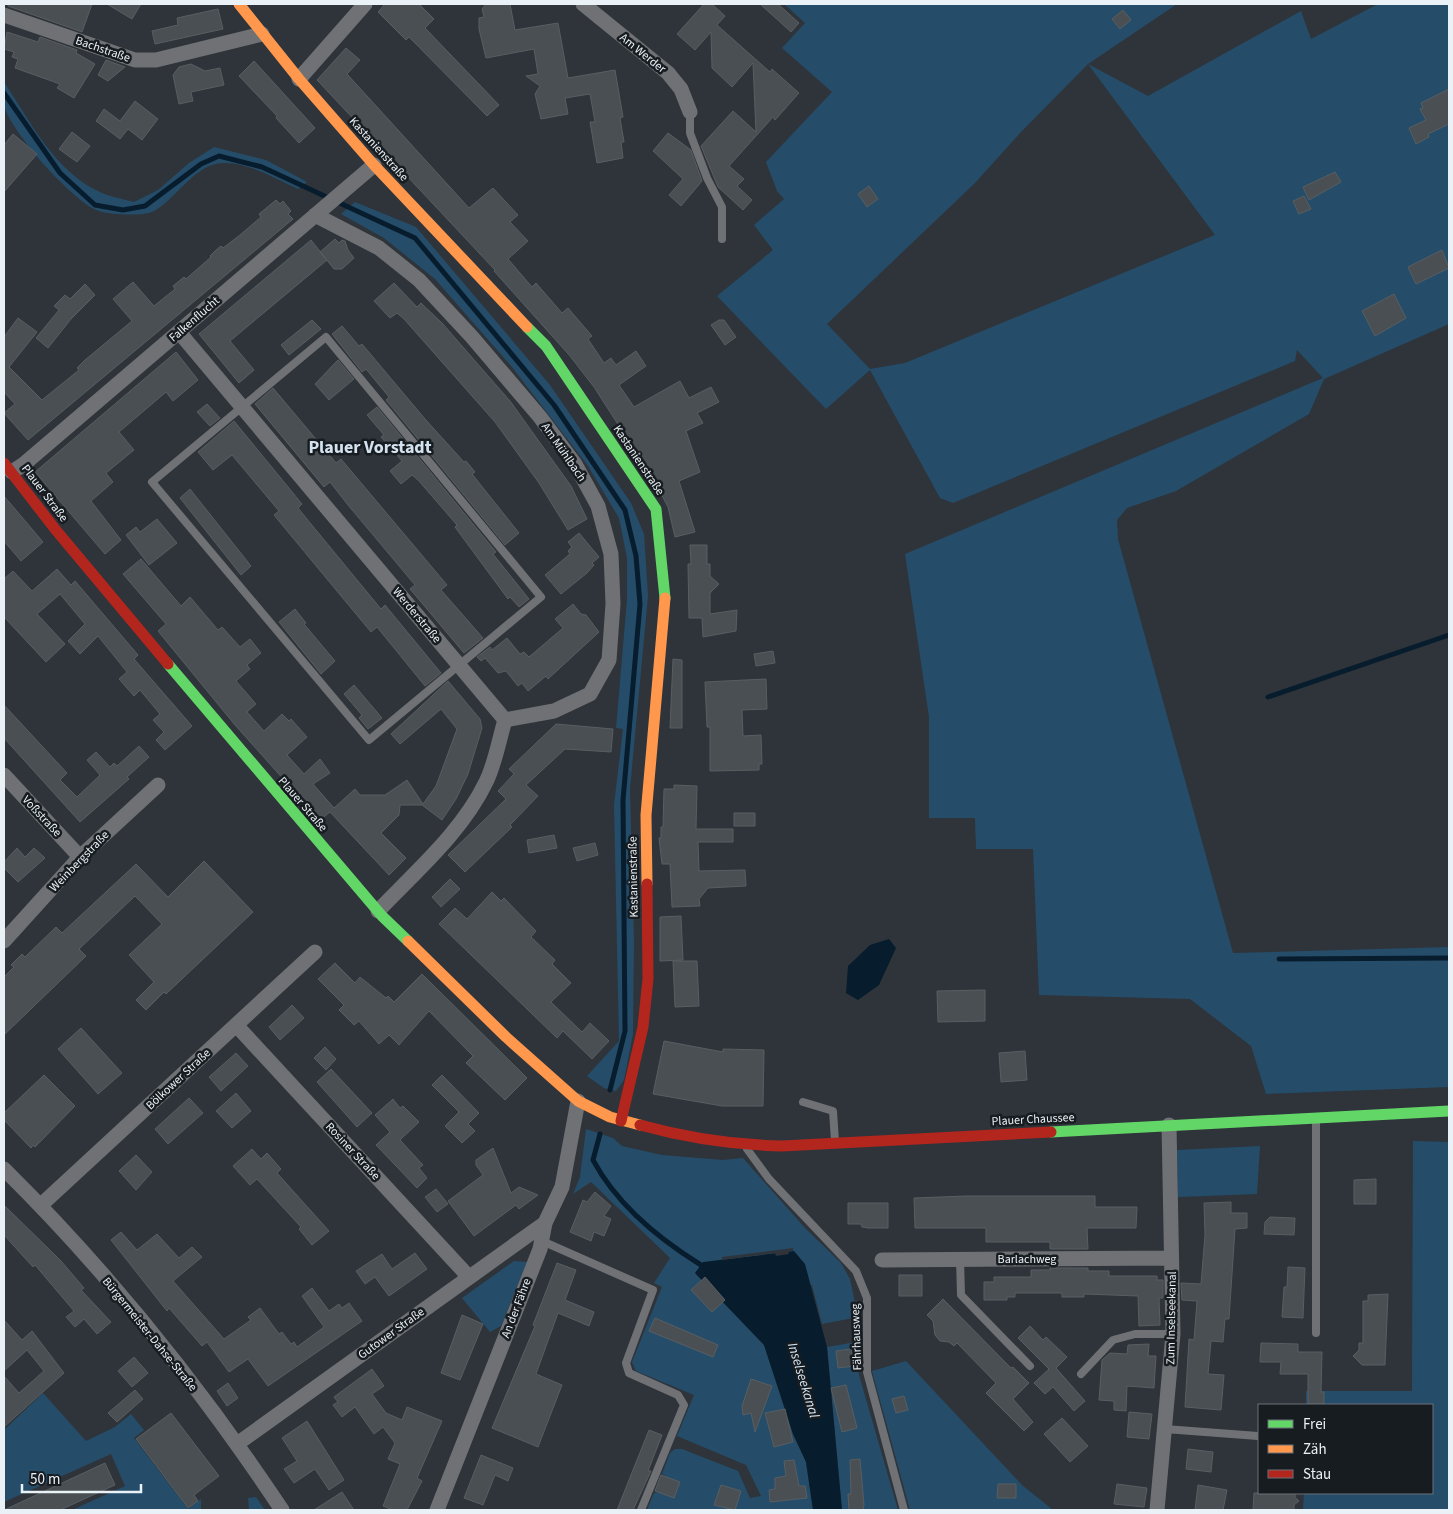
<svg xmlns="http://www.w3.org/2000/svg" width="1453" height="1514" font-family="'Source Sans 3',sans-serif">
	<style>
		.green { fill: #254d6a; fill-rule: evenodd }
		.water { fill: #071d2d }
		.pier { fill: #2e343a }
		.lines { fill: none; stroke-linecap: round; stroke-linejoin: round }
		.stream { stroke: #071d2d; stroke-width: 5 }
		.building { fill: #494f53; stroke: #585e62 }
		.lane { stroke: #6f7174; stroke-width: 8 }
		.street { stroke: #6f7174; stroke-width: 15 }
		.fast { stroke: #63d668; stroke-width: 11 }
		.slow { stroke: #ff974d; stroke-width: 11 }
		.jam { stroke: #b3261e; stroke-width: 11 }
		.labels { text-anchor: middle; stroke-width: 5; stroke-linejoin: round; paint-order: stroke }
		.street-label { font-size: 12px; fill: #eaf1f7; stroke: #171c20 }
		.water-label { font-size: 14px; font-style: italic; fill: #d4e6f5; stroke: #171c20 }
		.district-label { font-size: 18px; font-weight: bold; fill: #d3e2ee; stroke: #171c20 }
	</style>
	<rect width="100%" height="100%" fill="#2e343a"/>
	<path class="green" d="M784 4H1177L1088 64 1148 96 1301 11 1311 39 1378 4H1449V324L1324 379 1309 414 1176 491 1127 508 1117 520 1118 539 1233 953 1449 947V1087L1266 1094 1251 1046 1190 999 1039 995 1033 849H976L975 818H929V717L905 554 1323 378 1297 350 1295 361 953 503 940 498 870 370 826 409 717 296 773 250 754 225 784 199 777 191 766 162 832 92 782 48 805 23ZM1088 64 1215 235 905 363 870 369 827 324 975 183 1020 133Z
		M4 82C30 121 55 172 100 192 110 197 123 199 134 202L158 190 189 163 214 147 266 160 307 182 298 189C275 179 249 162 223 163 195 163 175 201 152 212 142 216 109 215 99 211 74 203 9 130 4 105 2 98 4 89 4 82Z
		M355 202 416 227 550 385 631 503 644 534 648 596 630 789 634 940 633 1034 624 1080 616 1091 604 1088 587 1076 619 1041 614 805 623 729 616 728 627 600V558L619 518 588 466 512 367 435 279 384 238 341 214Z
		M586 1129 613 1138 622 1146 662 1155 723 1160 743 1158 805 1228 841 1263 850 1279 858 1317 822 1324 812 1285 695 1273 764 1345 793 1434 806 1462 813 1510H647L654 1493 660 1492 666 1476 662 1474 670 1453 675 1449H682L738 1471 750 1498 761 1496 746 1465 677 1436 694 1395 636 1371 632 1362 662 1287 654 1283 670 1258 591 1182 573 1194 580 1177Z
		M1413 1141 1449 1142V1510H1303L1304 1493H1432V1405H1306V1391H1412Z
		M1260 1146 1257 1194 1178 1197 1177 1150Z
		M514 1261 527 1262 501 1326 490 1332 462 1298Z
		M856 1342 859 1375 898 1510H842L827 1347Z
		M906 1361 1022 1485 1053 1510H910L872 1371Z
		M43 1393 86 1441 115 1427 131 1414 144 1430 134 1438 188 1509 201 1499V1510H72L125 1486 111 1454 4 1502V1430Z
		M256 1497 265 1510H249L248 1498Z"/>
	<path class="water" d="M889 939 896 948 879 985 858 1000 846 993 848 966 870 945Z
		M794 1251 805 1264 827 1347 842 1510H813L806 1462 793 1434 764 1345 695 1273 703 1262Z"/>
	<path class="pier" d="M793 1248V1251H788L789 1254 776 1256 775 1253 722 1260V1257Z"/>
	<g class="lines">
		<path class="stream" d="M4 93 60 173 95 205 123 210 145 206 201 164 219 156 262 167 415 238 554 405 625 510 636 556 640 604 623 800 625 1031 610 1090
			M1268 697 1449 635
			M1279 959 1449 958
			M600 1134 593 1160C616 1203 659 1239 701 1265"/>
	</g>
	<path class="building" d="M8 4H92L82 32 8 6Z
		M107 4H141L132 19Z
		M385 4H419L434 19 425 28 499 105 487 116 409 37 406 40 378 12Z
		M486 4H510L515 30 558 23 568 78 615 70 623 117 620 118 624 142H621L623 158 597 163 590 122H595L590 94 565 98 568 114 541 119 535 94 540 86 526 76 538 74 534 49 486 58 479 29V18L484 17 482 9Z
		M704 4H712L725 16 717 25 770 72 772 69 799 93 775 120 773 117 729 166 744 179 737 186 752 200 743 210 718 187 701 146 733 111 756 132 753 63 732 87 712 68 711 32 695 50 677 34Z
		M760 4H778L799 23 791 32Z
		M218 9 223 29 155 44 152 31 178 25 177 18Z
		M1123 10 1131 20 1120 29 1112 19Z
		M7 32 38 42 40 37 77 50 76 53 95 64 74 98 57 88 60 84 15 68 18 59 12 57 14 52 4 49Z
		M346 48 360 60 347 74 469 208 493 188 518 215 510 222 528 241 508 259 532 287 536 283 562 313 568 308 592 336 588 339 604 363 611 358 616 365 636 351 646 366 619 385 634 407 680 381 689 398 711 387 719 402 697 413 703 423 686 431 700 472 679 481 695 532 675 537 668 507 655 482 594 387 570 356 494 271 495 270 317 80Z
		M106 60 125 67 108 81 98 75Z
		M254 61 315 128 299 143 276 118 277 116 239 76Z
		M191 64 205 71 220 68 224 85 191 92 193 101 179 104 173 75 179 67Z
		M1449 89V124L1428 134 1429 137 1416 144 1409 128 1426 120 1420 109 1423 108 1421 103Z
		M135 101 158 119 142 140 128 129 120 139 96 121 104 109 120 121Z
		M72 132 90 146 77 162 59 149Z
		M668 133 691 150 702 181 681 206 669 195 683 179 653 151Z
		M13 134 37 154 4 192V145Z
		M1335 172 1341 182 1309 200 1303 187Z
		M869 186 878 199 867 207 858 194Z
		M1304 196 1311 209 1299 214 1293 201Z
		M276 200 280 204 283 201 291 211 288 214 293 219 28 440 4 413 15 404 4 392V337L18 318 37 332 9 367 42 400 79 370 77 368 85 360 132 321 113 299 133 282 154 306 175 289 173 286 184 277 186 279 211 257 210 256 215 251 221 246 223 248 240 235 261 217 259 214Z
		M335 239 339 243 342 240 345 241 348 250 354 258 342 269H334L320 252Z
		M311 240 327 260 230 341 254 370 239 383 199 334Z
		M1442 250 1449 268 1416 284 1408 267Z
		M394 283 417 307 421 303 442 323 510 401 571 486 587 519 568 530 539 483 495 422 404 319 397 313 390 318 374 301Z
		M85 284 95 295 71 319 48 348 36 338 59 310 54 306 65 295 70 299Z
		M1394 294 1406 318 1375 336 1362 311Z
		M312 320 321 329 289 355 281 345Z
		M719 320H724L736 337 725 345 711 325Z
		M342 326 359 346 362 344 425 419 464 462 466 461 475 472 472 474 519 533 505 545 386 400 389 397 366 369 362 372 332 334Z
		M176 352 198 380 173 401 166 392 119 432 134 450 106 473 113 482 91 501 121 540 105 554 35 472Z
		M338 360 354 379 329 400 315 384Z
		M273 388 336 463 341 459 447 585 441 590 483 638 464 653 410 589 415 585 348 505 330 482 324 487 255 404Z
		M207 404 220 418 210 426 197 412Z
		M377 407 496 552 493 554 529 599 519 607 510 597 508 599 455 527 457 525 418 480 412 475 401 484 390 471 402 461 381 437 384 435 367 415Z
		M234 421 302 504 298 508 311 524 381 609 385 605 441 673 425 686 377 627 371 632 322 573 274 515 279 511 232 455 213 470 198 452Z
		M190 489 251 566 241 575 180 498Z
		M4 496 43 542 21 561 4 541Z
		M157 519 177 543 149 565 126 535 136 527 140 532Z
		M579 533 599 557 592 563 594 565 587 573 561 594 545 575 570 554 568 551 572 547 568 542Z
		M690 545H707V564H710V576L719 584 710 593V614L737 610 736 631 703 637 702 618H689L688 564H691Z
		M141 559 181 606 190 597 218 630 222 627 240 647 250 639 261 653 247 665 250 669 236 681 256 704 247 712 264 731 282 714 289 721 291 719 307 737 287 755 304 774 320 759 330 773 313 784 334 808 355 789 360 795H385L407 780 423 804 436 786 457 729 441 709 400 744 391 734 448 681 480 719 482 728 468 774 456 799 442 820 422 805H400L399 815 381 833 406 858 389 875 330 812 320 820 235 725 158 631 166 624 123 574Z
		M57 569 71 585 75 581 138 655 134 659 192 726 165 750 156 740 164 732 153 720 160 714 140 690 134 696 119 679 127 672 98 636 80 654 68 641 85 624 60 594 37 614 65 644 46 662 4 617V579L13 571 32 591Z
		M573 604 581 614 586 615 599 632 548 679 546 676 528 691 522 683 518 686 506 671 498 673 485 658 481 661 477 657 490 647 492 650 507 638 520 654 524 652 529 657 563 628 555 619Z
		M295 609 306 623 304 624 335 661 321 674 279 622Z
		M773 651 775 663 756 666 754 654Z
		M673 659 682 660V728H670Z
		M766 679 767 709 742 710 743 736 761 735 762 764H759V770L710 771V727H707L705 682Z
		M354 685 382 718 368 729 359 718 362 715 344 694Z
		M4 705 67 773 60 780 77 797 100 775 87 760 96 752 110 767 114 763 117 766 139 746 149 757 127 777 129 779 80 822 4 738Z
		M556 724 613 729 611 752 565 749 526 785 538 796 510 825 512 827 465 872 448 855 506 799 498 791 514 774 509 769Z
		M674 785 697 786 696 829H733V842H698L699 871 745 870 746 886 708 888 699 899 700 906 672 907 670 864H662L659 838H661V827H663L664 789H674Z
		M734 813H755V826H734Z
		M554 835 557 848 529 853 527 840Z
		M595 843 598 855 577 861 573 848Z
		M17 848 25 857 34 848 45 858 18 882 4 868V862Z
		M204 861 253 912 166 994 164 992 146 1010 136 1000 154 982 129 955 162 924 135 896 79 949 86 956 4 1035V977L14 967 11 965 22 954 25 957 56 927 62 933 136 864 168 897Z
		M450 879 460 889 441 907 432 897Z
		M492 892 501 901 504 898 536 931 531 937 555 960 552 964 571 983 551 1002 582 1032 590 1023 609 1041 592 1059 563 1031 557 1038 439 924 455 908 467 919Z
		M681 916 683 960 660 961V917Z
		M673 961H697L699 1006 675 1007Z
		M335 963 355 983 360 977 386 998 388 996 394 1002 422 974 527 1078 505 1100 466 1063 473 1056 429 1011 399 1045 389 1035 379 1044 359 1021 354 1025 339 1010 344 1005 318 979Z
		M985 990V1021L938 1022 937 991Z
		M292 1005 304 1018 280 1040 269 1027Z
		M81 1028 122 1073 98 1094 58 1049Z
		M664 1041 723 1052V1049L764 1050 763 1106H722L653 1094Z
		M325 1047 336 1059 326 1070 314 1058Z
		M1025 1051 1027 1080 1001 1082 999 1053Z
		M236 1053 248 1066 221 1091 209 1077Z
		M331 1069 372 1113 357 1127 317 1082Z
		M44 1075 75 1106 35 1147 33 1145 31 1148 4 1120V1113Z
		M442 1075 479 1113 468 1124 475 1131 462 1143 445 1126 459 1112 432 1085Z
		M236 1093 251 1111 232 1128 216 1111Z
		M189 1098 203 1113 168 1144 155 1129Z
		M393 1099 400 1108 403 1106 419 1122 400 1140 423 1165 419 1168 427 1178 417 1188 376 1145 390 1132 375 1115Z
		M493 1148 511 1193 519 1187 538 1195 519 1209 516 1205 474 1236 448 1201 483 1175 476 1165V1160Z
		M252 1149 261 1159 267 1153 281 1169 277 1173 329 1231 312 1245 299 1229 301 1227 257 1179 250 1185 233 1166Z
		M136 1155 152 1172 136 1190 119 1171Z
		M1376 1179V1204H1354V1180Z
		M436 1189 448 1204 437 1212 425 1197Z
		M595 1192 611 1206 604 1216 611 1219 604 1236 594 1232 591 1241 570 1232 583 1200 587 1202Z
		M966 1196H1095V1207H1137L1136 1228H1087L1088 1249H1050V1242H986V1228H915L914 1198Z
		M1231 1202V1213H1247V1228L1235 1229 1229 1319H1225L1223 1342 1211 1341 1208 1374 1224 1375 1221 1410 1185 1407 1189 1339 1194 1340 1197 1301 1182 1300 1181 1283 1201 1284 1205 1235 1204 1203Z
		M848 1203H888V1228H868L862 1227 861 1224H848Z
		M4 1205 61 1261 84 1288 81 1290 111 1322 97 1334 84 1319 75 1327 66 1317 74 1311 35 1265 33 1267 4 1235Z
		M1270 1217 1295 1218 1294 1235 1264 1234 1265 1222Z
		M121 1232 137 1250 157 1234 179 1258 192 1247 202 1257 173 1281 224 1339 251 1320 248 1317 260 1308 279 1334 282 1332 291 1344 294 1342 297 1347 324 1327 302 1296 312 1288 329 1311 339 1304 342 1308 349 1303 362 1321 268 1386 248 1359 229 1372 207 1342 202 1346 169 1308 167 1311 111 1240Z
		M415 1253 427 1269 389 1296 375 1277 365 1284 356 1271 382 1254 392 1269Z
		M557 1263 576 1270 565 1300 594 1312 589 1326 558 1313 536 1374 562 1385 538 1447 492 1428 535 1326 533 1325Z
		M1288 1267 1305 1268 1303 1318 1282 1317 1284 1287H1287Z
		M1050 1268H1088V1271H1109V1276H1157V1280H1163V1298H1159L1160 1325 1139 1326 1138 1296 1084 1294V1297H1062V1293H1015V1297H1007V1300H984V1282H994V1277H1031V1270H1050Z
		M899 1275H922V1296H899Z
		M705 1277 725 1300 712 1312 691 1290Z
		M1388 1294 1385 1365H1362L1353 1356 1359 1350V1343H1363V1301H1368V1295Z
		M943 1299 1011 1368 1013 1367 1029 1383 1013 1399 1033 1422 1024 1431 986 1393 996 1383 957 1343 954 1346 949 1342 940 1341 935 1335 933 1321 927 1315Z
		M462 1315 483 1324 460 1380 441 1373Z
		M655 1318 718 1345 713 1357 649 1331Z
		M4 1320 22 1340 32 1331 64 1373 4 1427V1376L19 1393 44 1371 27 1350 4 1371Z
		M1030 1326 1043 1340 1046 1337 1067 1357 1056 1368 1085 1401 1074 1411 1053 1387 1045 1394 1034 1383 1049 1369 1018 1338Z
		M1261 1343 1298 1344V1352H1322L1321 1392H1324V1404H1308V1374H1280L1281 1362H1260Z
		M1149 1344 1148 1356H1156L1154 1388 1127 1386 1126 1411 1114 1410V1401L1099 1400 1102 1360 1110 1353 1127 1354 1128 1345Z
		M851 1349 854 1366 838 1368 836 1351Z
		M134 1357 148 1373 132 1387 118 1371Z
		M372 1369 384 1386 372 1394 386 1413 402 1420 407 1407 442 1421 417 1478 422 1481 407 1510H393L383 1506 400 1464 388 1459 395 1443 383 1427 374 1434 355 1407 342 1417 333 1405 338 1402 334 1397Z
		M751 1379 772 1386 755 1432 751 1413 743 1415 742 1406Z
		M228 1383 238 1398 227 1406 217 1391Z
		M846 1385 857 1428 842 1432 831 1388Z
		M135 1390 143 1399 117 1422 108 1413Z
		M904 1396 908 1410 896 1413 892 1399Z
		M785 1409 793 1442 774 1447 765 1413Z
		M1129 1412 1152 1414 1149 1439 1127 1437Z
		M171 1413 219 1476 194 1495 198 1501 188 1508 136 1439Z
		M1062 1418 1088 1446 1070 1462 1044 1434Z
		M307 1421 344 1480 329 1490 315 1469 294 1483 284 1469 297 1461 282 1438Z
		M649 1430 662 1435 648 1471H651L633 1510H617Z
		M1188 1449 1213 1452 1211 1472 1186 1469Z
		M481 1455 513 1468 508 1481 495 1475 483 1505 464 1498Z
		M860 1459 864 1505 863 1510H849L848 1494H851L850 1460Z
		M794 1460 799 1486H805L807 1498 770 1502 769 1490 775 1489V1478L786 1476 784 1461Z
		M105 1463 115 1485 60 1510H4Z
		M661 1475 680 1482 674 1498 655 1491Z
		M998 1484H1016V1498H997Z
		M1117 1484 1147 1488 1144 1507 1114 1504Z
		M721 1485 741 1491 735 1510 714 1505Z
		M1198 1485 1227 1490 1223 1510H1195Z
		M342 1492 354 1510H314Z
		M1254 1493H1295V1497L1299 1501 1294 1505V1510H1253Z"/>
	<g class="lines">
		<path class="lane" d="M690 112V133L707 178 722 207V239
			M326 337 541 597 369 740 152 482Z
			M803 1102 833 1111 835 1141
			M1316 1120V1333
			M747 1149 769 1179 856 1271 867 1298V1372L904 1510
			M542 1241 653 1290 626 1363 629 1373 678 1395 684 1405 641 1510
			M960 1259 961 1295 1030 1366
			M1081 1374 1113 1340 1135 1334H1173
			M1165 1429 1258 1436"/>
		<path class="street" d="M583 4 668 73 681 89 690 112
			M4 15 135 60H156L262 34
			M299 79 365 4
			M315 215 379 248 419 280 472 337 540 417 575 464 598 506 611 554 613 604 609 660 590 694 554 711 505 720
			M179 332 505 720
			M12 472 24 464 374 165
			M4 775 80 857
			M378 911C415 872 462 832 486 782 495 764 499 740 505 720
			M4 941 80 857 158 785
			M236 1025 469 1277
			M4 1169C108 1272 201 1388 282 1510
			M41 1205 315 952
			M882 1260 1171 1258
			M237 1444 545 1223
			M437 1510 540 1249 545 1223 562 1187 578 1101
			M1157 1510 1173 1334 1169 1125"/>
		<path class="fast" d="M527 327 546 346 656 509 665 598
			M168 664 382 916 408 941
			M1051 1132 1449 1111"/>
		<path class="slow" d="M239 4 299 79 374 165 527 327
			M647 884 646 815 665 598
			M408 941 506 1037 578 1101 610 1117 640 1125"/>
		<path class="jam" d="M4 463 55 529 168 664
			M621 1121 643 1027 648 979 647 884
			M640 1125C687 1138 733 1145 782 1146L1051 1132"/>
	</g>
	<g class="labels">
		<g class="street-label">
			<text transform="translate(103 49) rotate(19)" y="4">Bachstraße</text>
			<text transform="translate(643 53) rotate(39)" y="4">Am Werder</text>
			<text transform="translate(379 149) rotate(48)" y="4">Kastanienstraße</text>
			<text transform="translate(194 319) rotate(-41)" y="4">Falkenflucht</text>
			<text transform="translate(564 452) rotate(55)" y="4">Am Mühlbach</text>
			<text transform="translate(639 460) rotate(56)" y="4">Kastanienstraße</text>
			<text transform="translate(45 493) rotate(53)" y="4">Plauer Straße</text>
			<text transform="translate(417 615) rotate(50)" y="4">Werderstraße</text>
			<text transform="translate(303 804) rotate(49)" y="4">Plauer Straße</text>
			<text transform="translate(42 816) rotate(47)" y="4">Voßstraße</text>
			<text transform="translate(79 861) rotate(-46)" y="4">Weinbergstraße</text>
			<text transform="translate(633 877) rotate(-91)" y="4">Kastanienstraße</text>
			<text transform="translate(178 1079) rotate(-43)" y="4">Bölkower Straße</text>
			<text transform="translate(1033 1119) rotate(-3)" y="4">Plauer Chaussee</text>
			<text transform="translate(353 1151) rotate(47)" y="4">Rosiner Straße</text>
			<text x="1027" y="1263">Barlachweg</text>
			<text transform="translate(516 1308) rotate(-69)" y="4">An der Fähre</text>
			<text transform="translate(1171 1318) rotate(-89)" y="4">Zum Inselseekanal</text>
			<text transform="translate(391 1333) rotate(-36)" y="4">Gutower Straße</text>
			<text transform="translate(150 1334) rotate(51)" y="4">Bürgermeister-Dahse-Straße</text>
			<text transform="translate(856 1337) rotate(-92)" y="4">Fährhausweg</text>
		</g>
		<g class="water-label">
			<text transform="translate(804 1380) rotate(73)" y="5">Inselseekanal</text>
		</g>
		<g class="district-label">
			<text x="370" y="453">Plauer Vorstadt</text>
		</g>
	</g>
	<rect width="1453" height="1514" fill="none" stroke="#eaf1f7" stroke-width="10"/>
	<rect x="1258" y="1404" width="175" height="90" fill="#171c20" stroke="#6b7176"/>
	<rect x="1268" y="1420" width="25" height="8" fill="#63d668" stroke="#6b7176"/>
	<text x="1303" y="1429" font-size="15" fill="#eaf1f7">Frei</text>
	<rect x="1268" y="1445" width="25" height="8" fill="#ff974d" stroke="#6b7176"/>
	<text x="1303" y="1454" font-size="15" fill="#eaf1f7">Zäh</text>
	<rect x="1268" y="1470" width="25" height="8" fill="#b3261e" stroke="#6b7176"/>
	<text x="1303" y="1479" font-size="15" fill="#eaf1f7">Stau</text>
	<path d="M22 1484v8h119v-8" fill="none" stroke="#eaf1f7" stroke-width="2.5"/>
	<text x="30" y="1484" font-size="15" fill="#eaf1f7" stroke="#171c20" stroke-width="4" paint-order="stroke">50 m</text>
</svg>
